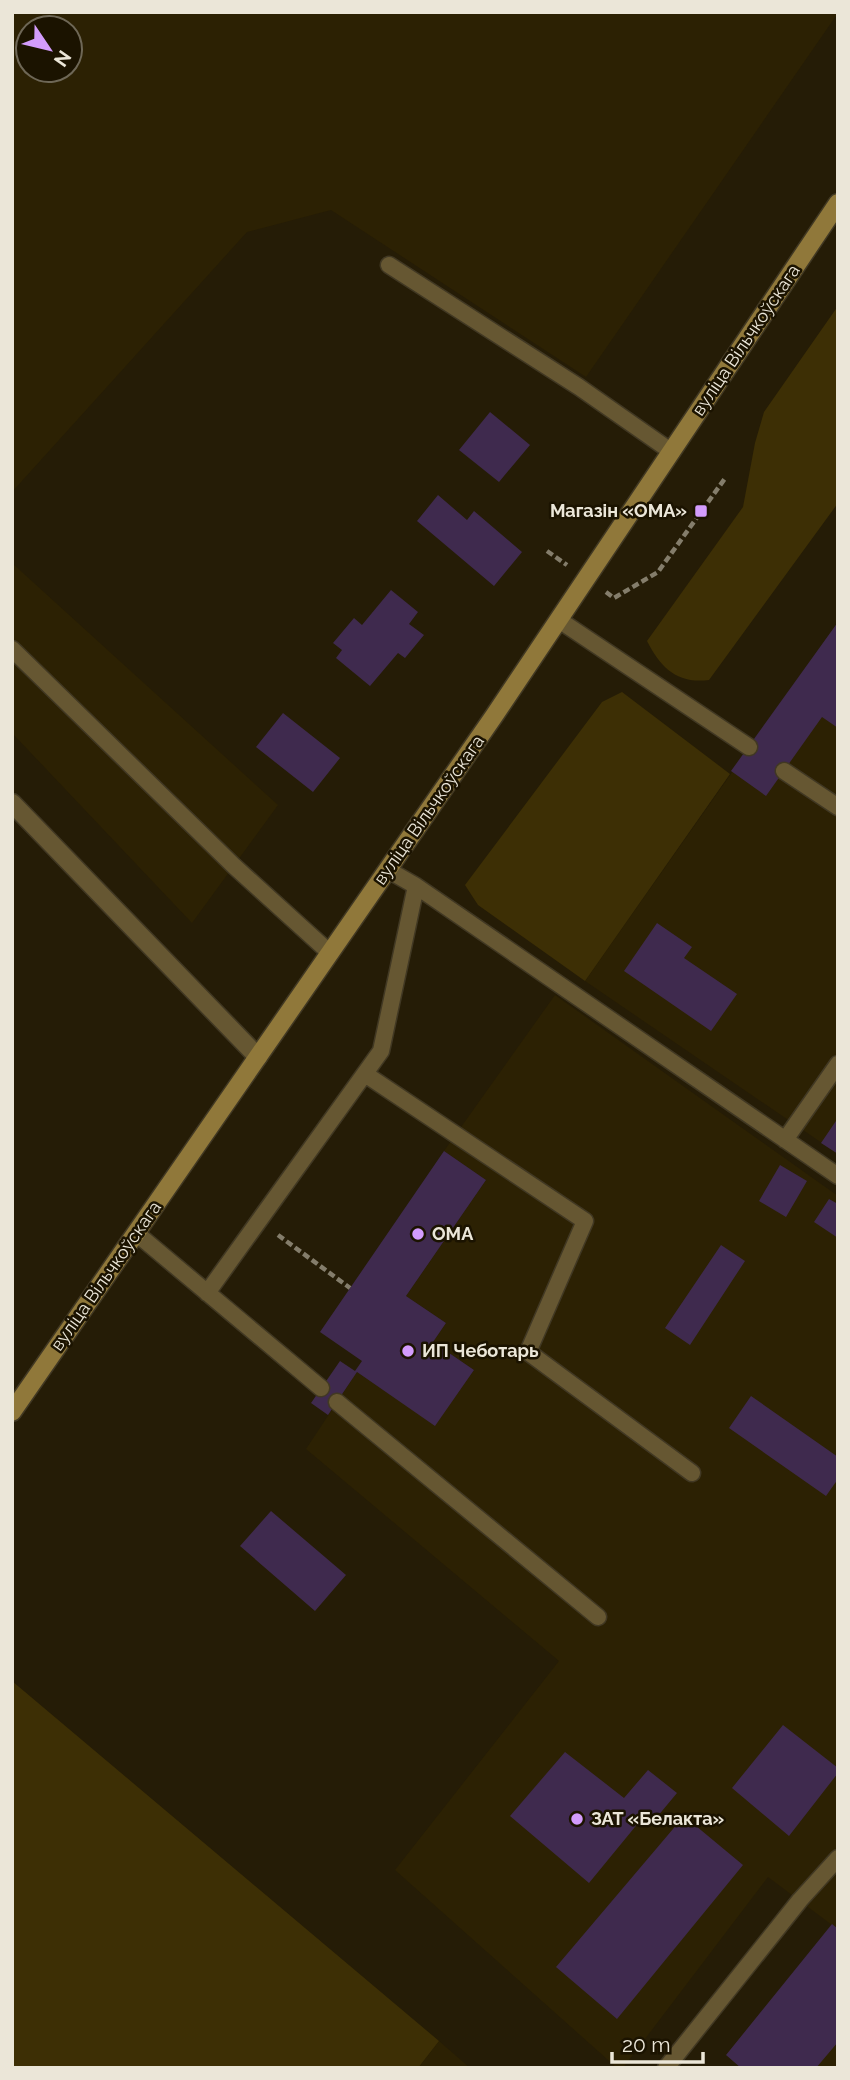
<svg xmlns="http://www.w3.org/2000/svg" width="850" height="2080" font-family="Raleway,sans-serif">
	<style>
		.built { fill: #2c2103; fill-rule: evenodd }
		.green { fill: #3d2f05 }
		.building { fill: #3f2a4e }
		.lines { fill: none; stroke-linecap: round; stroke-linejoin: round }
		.lane-casing { stroke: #413823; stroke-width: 19 }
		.street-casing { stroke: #413823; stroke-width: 21 }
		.secondary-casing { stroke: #413823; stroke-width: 21 }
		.path { stroke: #847d6b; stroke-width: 4.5; stroke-dasharray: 7 3.5; stroke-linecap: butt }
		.lane { stroke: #665732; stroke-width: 16 }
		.street { stroke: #665732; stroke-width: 18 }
		.secondary { stroke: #90783a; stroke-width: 18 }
		.poi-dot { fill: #d39cfc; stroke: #1b1300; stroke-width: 2.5 }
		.labels { text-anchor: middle; stroke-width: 5; stroke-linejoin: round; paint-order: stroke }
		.street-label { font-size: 18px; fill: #ebe6d8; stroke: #1b1300 }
		.poi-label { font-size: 18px; font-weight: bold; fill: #ebe6d8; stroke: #1b1300; text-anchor: start }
	</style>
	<rect width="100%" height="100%" fill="#251c06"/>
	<path class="built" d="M12 12H838V13L586 377 331 210 247 232 12 492ZM70 28V70H28V28Z
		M12 563 278 805 192 923 12 733Z
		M838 622V1154L585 981Z
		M555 995 838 1196V2068H741L726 2055 832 1925 768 1877 623 2068H617L395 1870 559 1661 306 1449 357 1372 435 1425 474 1370 433 1342 446 1323 406 1296 486 1180 444 1151Z
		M439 2041 470 2068H418Z"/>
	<path class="green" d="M838 306V503L709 680C677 684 661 668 647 641L743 507 755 443 764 412Z
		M622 692 730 774 585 981 478 905 465 885 602 702Z
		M12 1681 439 2041 418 2068H12Z"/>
	<path class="building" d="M490 412 530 445 499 482 459 450Z
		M438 495 467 520 474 511 522 552 494 586 417 521Z
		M391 590 418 612 409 624 424 635 405 658 398 653 370 686 336 658 342 650 333 643 354 618 362 625Z
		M838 622V728L822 717 766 796 731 771Z
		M283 713 340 758 313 792 256 747Z
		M657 923 692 947 684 958 737 994 711 1031 624 971Z
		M838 1118V1154L821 1143Z
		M444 1151 486 1180 406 1296 446 1323 433 1342 474 1370 435 1426 357 1372 328 1415 311 1403 340 1361 355 1371 362 1361 320 1332Z
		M780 1165 807 1181 786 1217 759 1201Z
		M829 1199 838 1204V1238L814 1222Z
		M721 1245 745 1261 690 1345 665 1328Z
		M751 1396 838 1457V1479L826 1496 729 1428Z
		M271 1511 346 1575 315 1611 240 1546Z
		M783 1725 838 1768V1773L789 1836 732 1788Z
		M565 1752 624 1798 648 1770 677 1793 652 1823 644 1816 589 1883 510 1816Z
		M684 1816 743 1865 617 2019 556 1967Z
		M832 1924 838 1929V2042L816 2068H741L726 2055Z"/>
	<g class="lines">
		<defs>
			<path id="lane" d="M389 265 579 387 672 452
				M559 620 749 747
				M12 649 234 866 330 953
				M784 771 838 807
				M388 870 416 886 838 1176
				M365 1074 585 1221 528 1352 692 1473
				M785 1140 838 1064
				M136 1233 321 1388
				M207 1293 381 1051 416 886
				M337 1402 598 1617
				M666 2068 800 1900 838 1858"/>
			<path id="street" d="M12 803 258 1057"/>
			<path id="secondary" d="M12 1412 494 716 838 203"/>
		</defs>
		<use href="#lane" class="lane-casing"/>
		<use href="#street" class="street-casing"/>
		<use href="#secondary" class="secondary-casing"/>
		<path class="path" d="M547 551 567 565
			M606 592 614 598 658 572 726 477
			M278 1235 350 1288"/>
		<use href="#lane" class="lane"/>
		<use href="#street" class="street"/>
		<use href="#secondary" class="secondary"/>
	</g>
	<g class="poi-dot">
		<rect x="694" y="504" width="14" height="14" rx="3.5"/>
		<circle cx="418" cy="1234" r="7"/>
		<circle cx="408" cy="1351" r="7"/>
		<circle cx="577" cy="1819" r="7"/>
	</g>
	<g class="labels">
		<g class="street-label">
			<text transform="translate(746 340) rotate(-56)" y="6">вуліца Вільчкоўскага</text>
			<text transform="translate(429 810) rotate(-55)" y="6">вуліца Вільчкоўскага</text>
			<text transform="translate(106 1276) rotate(-55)" y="6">вуліца Вільчкоўскага</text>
		</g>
		<g class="poi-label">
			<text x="687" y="517" text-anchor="end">Магазін «ОМА»</text>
			<text x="432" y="1240">ОМА</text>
			<text x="422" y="1357">ИП Чеботарь</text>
			<text x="591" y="1825">ЗАТ «Белакта»</text>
		</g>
	</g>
	<rect width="850" height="2080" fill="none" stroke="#ebe6d8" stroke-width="28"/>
	<g transform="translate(49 49) rotate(125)"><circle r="33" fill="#1b1300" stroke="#6e6756" stroke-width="2"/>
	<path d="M0-5L12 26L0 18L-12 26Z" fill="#d39cfc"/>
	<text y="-10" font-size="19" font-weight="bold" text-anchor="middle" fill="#ebe6d8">N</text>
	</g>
	<path d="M612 2052v10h91v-10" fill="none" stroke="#ebe6d8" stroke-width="3.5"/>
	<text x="622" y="2052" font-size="21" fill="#ebe6d8" stroke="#1b1300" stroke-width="5" paint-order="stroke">20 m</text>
</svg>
